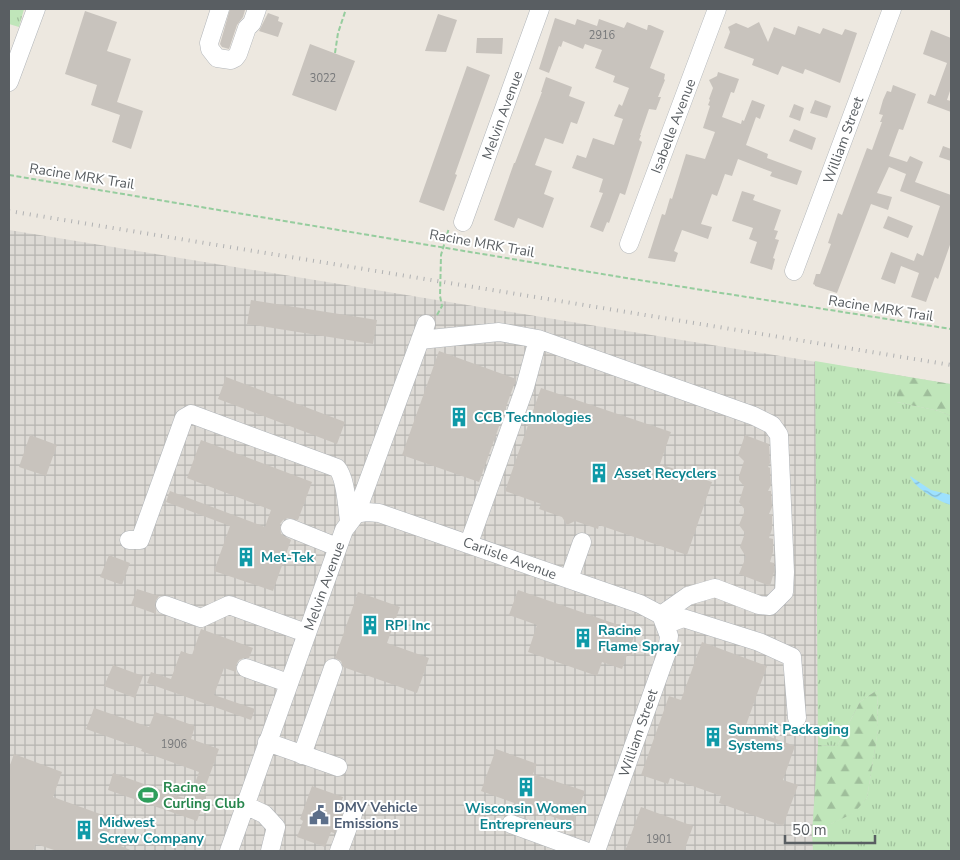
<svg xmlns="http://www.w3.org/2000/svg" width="960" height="860" font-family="'Nunito Sans',sans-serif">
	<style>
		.industrial { fill: url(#industrial-grid) }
		.grass { fill: url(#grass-tufts) }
		.forest { fill: url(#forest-firs) }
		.water { fill: url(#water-waves) }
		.building { fill: #c8c3bd }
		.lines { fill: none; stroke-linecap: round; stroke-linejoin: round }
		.minor-casing { stroke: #b1b5b9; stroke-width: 19 }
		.path { stroke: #96cd9e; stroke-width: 2; stroke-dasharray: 5 2.5; stroke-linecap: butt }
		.minor { stroke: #fff; stroke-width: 18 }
		.rail { stroke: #b0b1b2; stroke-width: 4; stroke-dasharray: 1 6; stroke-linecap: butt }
		.labels { text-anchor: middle; stroke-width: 4; stroke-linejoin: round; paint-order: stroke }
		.number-label { font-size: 11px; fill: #757779 }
		.street-label { font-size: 14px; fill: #595e62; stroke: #fff }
		.culture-label { font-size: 14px; font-weight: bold; fill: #0d838f; stroke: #fff; text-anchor: start }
		.leisure-label { font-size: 14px; font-weight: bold; fill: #27864d; stroke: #fff; text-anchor: start }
		.service-label { font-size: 14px; font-weight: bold; fill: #4e5e75; stroke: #fff; text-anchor: start }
	</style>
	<defs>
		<pattern id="industrial-grid" width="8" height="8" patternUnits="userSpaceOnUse" patternTransform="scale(1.25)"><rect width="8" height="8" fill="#dddad5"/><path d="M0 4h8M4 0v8" fill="none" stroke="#b6b4b0"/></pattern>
		<pattern id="grass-tufts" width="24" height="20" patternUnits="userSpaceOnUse" patternTransform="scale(1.25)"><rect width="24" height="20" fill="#c0e6ba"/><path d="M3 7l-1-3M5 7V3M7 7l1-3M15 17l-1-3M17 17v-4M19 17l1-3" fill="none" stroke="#9fbe9b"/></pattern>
		<pattern id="forest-firs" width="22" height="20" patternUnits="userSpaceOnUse" patternTransform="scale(1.25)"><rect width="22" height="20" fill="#c0e6ba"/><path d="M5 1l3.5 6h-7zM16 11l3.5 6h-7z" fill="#9fbe9b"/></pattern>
		<pattern id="water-waves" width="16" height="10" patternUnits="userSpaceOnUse" patternTransform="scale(1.25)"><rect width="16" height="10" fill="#9ee1ff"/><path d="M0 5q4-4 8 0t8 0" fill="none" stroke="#84bad2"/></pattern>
	</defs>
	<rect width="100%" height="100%" fill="#ede8e0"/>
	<path class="industrial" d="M9 230 951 384V851H9Z"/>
	<path class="grass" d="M9 9H24L19 27 9 24Z
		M815 361 897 375V402L939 411 951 416V851H813L812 833 853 813 867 798 878 730 877 690 860 702 837 746 818 745Z"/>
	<path class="forest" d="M897 375 951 384V416L939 411 897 402Z
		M877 690 878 730 867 798 854 813 812 833 818 745 837 746 860 702Z"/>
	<path class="water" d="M910 476 931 490 951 495V505C938 501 915 489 910 476Z"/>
	<path class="building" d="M230 9 245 10 243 17 237 25 229 49 222 47 220 44Z
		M85 11 117 22 107 51 131 59 117 102 143 111 131 149 112 142 120 115 91 105 97 85 65 74Z
		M268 13 279 17 278 21 283 23 278 37 259 31Z
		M438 14 457 20 446 52 425 51Z
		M555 18 575 25 577 19 597 26 599 19 624 28 627 22 647 30 648 25H650L664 31 650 68 665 74 664 79 665 80 658 97H661L656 110 649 109 640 135H641L639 140 642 142 625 195 620 193 609 223 607 222 603 232 590 227 603 193 599 192 603 179 572 168 577 155 586 158 593 138 614 145 623 119 614 116 619 104 622 106 629 88 613 82 615 76 595 68 602 50 585 44 583 49 563 41 561 47 559 46 549 73 539 69Z
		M759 22 768 42 774 27 795 35 798 26 820 34 823 28 842 35 845 29 857 33 840 83 805 69 803 74 782 66 778 75 752 65 754 59 724 48 730 32 728 27 736 23 748 28Z
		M931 30 951 38V88L947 100 951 101V112L927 103 930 94 935 96 947 63 923 54Z
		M477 38H503L502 54 476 53Z
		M310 44 355 61 336 111 292 95Z
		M467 66 490 75 455 174 457 175 444 211 419 202Z
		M718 72 739 79 734 93 731 92 722 117 741 124 742 120 744 121 752 100 765 105 760 119 756 117 746 145 768 154 767 158 802 171 797 185 770 176 772 172 738 159 732 176 725 174 717 196 712 194 701 224 712 227 708 239 682 230 674 251 678 253 675 262 648 258 662 214 665 215 670 198 672 199 686 154 705 159 715 132 703 128 710 106 708 105 710 100 709 99 713 88 709 80 717 76Z
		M546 77 572 87 569 96 585 102 577 124 571 122 563 144 545 138 535 165 552 171 544 194 554 198 543 228 518 218 514 228 494 220 514 163H515L542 92H541Z
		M893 85 916 94 903 130 899 129 889 156 907 162 910 156 923 162 915 182 951 195V242L938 279 935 277 926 302 911 297 919 273 901 266 895 284 881 279 891 252 914 261 917 253 923 256 940 206 900 191 906 174 889 167 877 193 892 197 888 210 871 204 837 293 815 286V285L813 284 816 274H820L831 244 828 243 838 213 842 215 867 148 872 150 882 122H880L883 115 879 114 883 100 887 91 891 92Z
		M815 100 831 106 827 118 810 113Z
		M794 104 804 108 800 121 789 117Z
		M794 129 816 138 812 150 789 141Z
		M943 146 951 149V161L939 157Z
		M742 191 755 195 753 200 781 210 774 230 778 231 775 239 779 240 773 258 775 259 772 270 750 263 757 242 749 239 753 228 732 221Z
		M888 216 913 226 908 238 883 228Z
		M251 300 377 320 373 344 247 324Z
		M439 351 516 379 479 482 402 455Z
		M226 377 345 422 337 444 218 399Z
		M541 388 671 432 660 464 712 482 687 555 599 525 598 529 575 521 567 525 562 517 539 509 541 504 505 491Z
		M30 435 57 445 46 476 19 467Z
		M745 435 769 444 770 463 768 467 770 468 771 485 768 491H771L772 507 769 514 772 515V529L769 538 773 539V552L770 562 774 563V572L770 586 739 574 746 557 740 547 745 533 739 525 745 510 739 502 744 486 739 480V476L744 461 738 455Z
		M201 440 312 482 298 520 288 518 283 520 280 524 281 534 291 540 273 591 214 571 230 526 166 502 170 491 265 527 271 510 187 478Z
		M109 555 130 563 122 585 100 577Z
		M137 589 159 596 155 602 156 614 131 605Z
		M518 590 636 631 631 645 635 647 631 656 627 655 622 669 602 662 597 676 528 652 537 625 509 615Z
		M358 592 400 607 387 643 429 658 417 693 343 667 341 661 335 658Z
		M201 629 253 648 249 658H244L239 660 236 665V672L224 668 214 695 255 709 251 720 147 683 151 672 171 679 181 651 192 655Z
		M702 642 767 666 745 728 795 746 783 780 798 785 783 826 719 803 721 796 670 778 668 784 641 775 669 696 681 700Z
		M113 665 143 676 135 698 104 686Z
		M94 708 149 727 155 712 195 726 191 739 219 749 205 788 208 789 197 821 108 790 113 773 189 800 199 772 141 751 142 749 86 729Z
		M496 749 537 764 533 774 585 791 573 824 481 791Z
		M14 754 62 772 53 797 114 819 106 840 133 851H57L36 844 33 851H9V768Z
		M312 786 343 797 340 806 345 807 334 833 331 832 325 847 297 837 303 821 300 819Z
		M641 807 693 826 684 851H625Z"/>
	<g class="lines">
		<defs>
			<path id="minor" d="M220 9 209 43 210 49 217 58 231 60 235 58 238 54 247 28 252 23 257 9
				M9 82 36 9
				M463 222 540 9
				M629 244 717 9
				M794 271 892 9
				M420 340 499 332 538 339 754 416 772 425 779 435 785 572 784 592 770 606 759 605 715 588 688 596 661 615
				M356 514 367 512 379 513 640 604 661 615
				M290 528 337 547
				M129 540H140L184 418 191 414 337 468C346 478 347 507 349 521
				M469 543 525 387 538 339
				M569 579 582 542
				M165 605 201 618 229 605 306 633
				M665 625 683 618 759 642 792 657 797 718
				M246 668 288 683
				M267 742 338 767
				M302 755 333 668
				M245 805 264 814 276 827 270 851
				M511 824 585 851
				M229 851 344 530 356 514 426 324
				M339 851 353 814
				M596 851 667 652 669 636 661 615"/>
		</defs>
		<use href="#minor" class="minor-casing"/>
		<path class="path" d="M335 53 338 33 346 9
			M9 175 626 278 951 329
			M437 315 442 306 440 296 441 255 449 228"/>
		<use href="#minor" class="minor"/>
		<path class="rail" d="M9 211 951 365"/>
	</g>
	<defs>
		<symbol id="building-bare" viewBox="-9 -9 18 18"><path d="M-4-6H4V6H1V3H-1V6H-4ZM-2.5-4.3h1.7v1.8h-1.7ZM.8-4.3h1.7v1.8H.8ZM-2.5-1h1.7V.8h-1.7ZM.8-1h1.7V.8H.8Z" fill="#0f9aa8" stroke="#fff" stroke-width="2.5" paint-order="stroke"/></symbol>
		<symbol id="stadium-bare" viewBox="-9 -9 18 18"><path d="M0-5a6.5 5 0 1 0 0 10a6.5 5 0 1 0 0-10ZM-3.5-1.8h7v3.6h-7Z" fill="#2e9e5b" stroke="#fff" stroke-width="2.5" paint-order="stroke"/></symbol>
		<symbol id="civic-bare" viewBox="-9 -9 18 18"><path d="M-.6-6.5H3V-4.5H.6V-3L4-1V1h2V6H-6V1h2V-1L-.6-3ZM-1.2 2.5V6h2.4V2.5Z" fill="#5c6f8a" stroke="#fff" stroke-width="2.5" paint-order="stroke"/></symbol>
	</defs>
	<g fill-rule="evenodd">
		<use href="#building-bare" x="445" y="403" width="28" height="28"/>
		<use href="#building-bare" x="585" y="459" width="28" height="28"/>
		<use href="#building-bare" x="232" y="543" width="28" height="28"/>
		<use href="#building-bare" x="356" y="611" width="28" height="28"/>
		<use href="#building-bare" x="569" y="624" width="28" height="28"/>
		<use href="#building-bare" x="699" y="723" width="28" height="28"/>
		<use href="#building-bare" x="512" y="773" width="28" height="28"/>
		<use href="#stadium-bare" x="134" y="781" width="28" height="28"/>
		<use href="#civic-bare" x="305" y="801" width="28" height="28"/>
		<use href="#building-bare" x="70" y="816" width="28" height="28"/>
	</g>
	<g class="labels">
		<g class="number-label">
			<text x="602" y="39">2916</text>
			<text x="323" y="82">3022</text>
			<text x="174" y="748">1906</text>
			<text x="659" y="843">1901</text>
		</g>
		<g class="street-label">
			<text transform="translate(502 115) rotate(-70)" y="5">Melvin Avenue</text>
			<text transform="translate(673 126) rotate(-69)" y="5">Isabelle Avenue</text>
			<text transform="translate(843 140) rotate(-70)" y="5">William Street</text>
			<text transform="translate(82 176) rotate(9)" y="5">Racine MRK Trail</text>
			<text transform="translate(482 243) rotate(10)" y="5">Racine MRK Trail</text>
			<text transform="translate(881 308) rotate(9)" y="5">Racine MRK Trail</text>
			<text transform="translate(510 558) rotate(20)" y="5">Carlisle Avenue</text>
			<text transform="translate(324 586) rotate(-70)" y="5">Melvin Avenue</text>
			<text transform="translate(638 733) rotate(-71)" y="5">William Street</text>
		</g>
		<g class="culture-label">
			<text x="474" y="422">CCB Technologies</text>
			<text x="614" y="478">Asset Recyclers</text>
			<text x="261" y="562">Met-Tek</text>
			<text x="385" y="630">RPI Inc</text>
			<text x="598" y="635">Racine<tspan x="598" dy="16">Flame Spray</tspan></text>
			<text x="728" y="734">Summit Packaging<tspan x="728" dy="16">Systems</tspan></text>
			<text x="526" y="813" text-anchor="middle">Wisconsin Women<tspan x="526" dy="16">Entrepreneurs</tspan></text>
			<text x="99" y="827">Midwest<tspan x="99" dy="16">Screw Company</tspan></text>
		</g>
		<g class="leisure-label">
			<text x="163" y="792">Racine<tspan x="163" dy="16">Curling Club</tspan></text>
		</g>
		<g class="service-label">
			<text x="334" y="812">DMV Vehicle<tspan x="334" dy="16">Emissions</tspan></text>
		</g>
	</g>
	<rect width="960" height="860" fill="none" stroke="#595e62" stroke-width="20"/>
	<path d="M785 835v8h90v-8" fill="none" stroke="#595e62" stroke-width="2.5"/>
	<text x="792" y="835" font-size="15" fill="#595e62" stroke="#ffffff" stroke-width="4" paint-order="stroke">50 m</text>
</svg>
